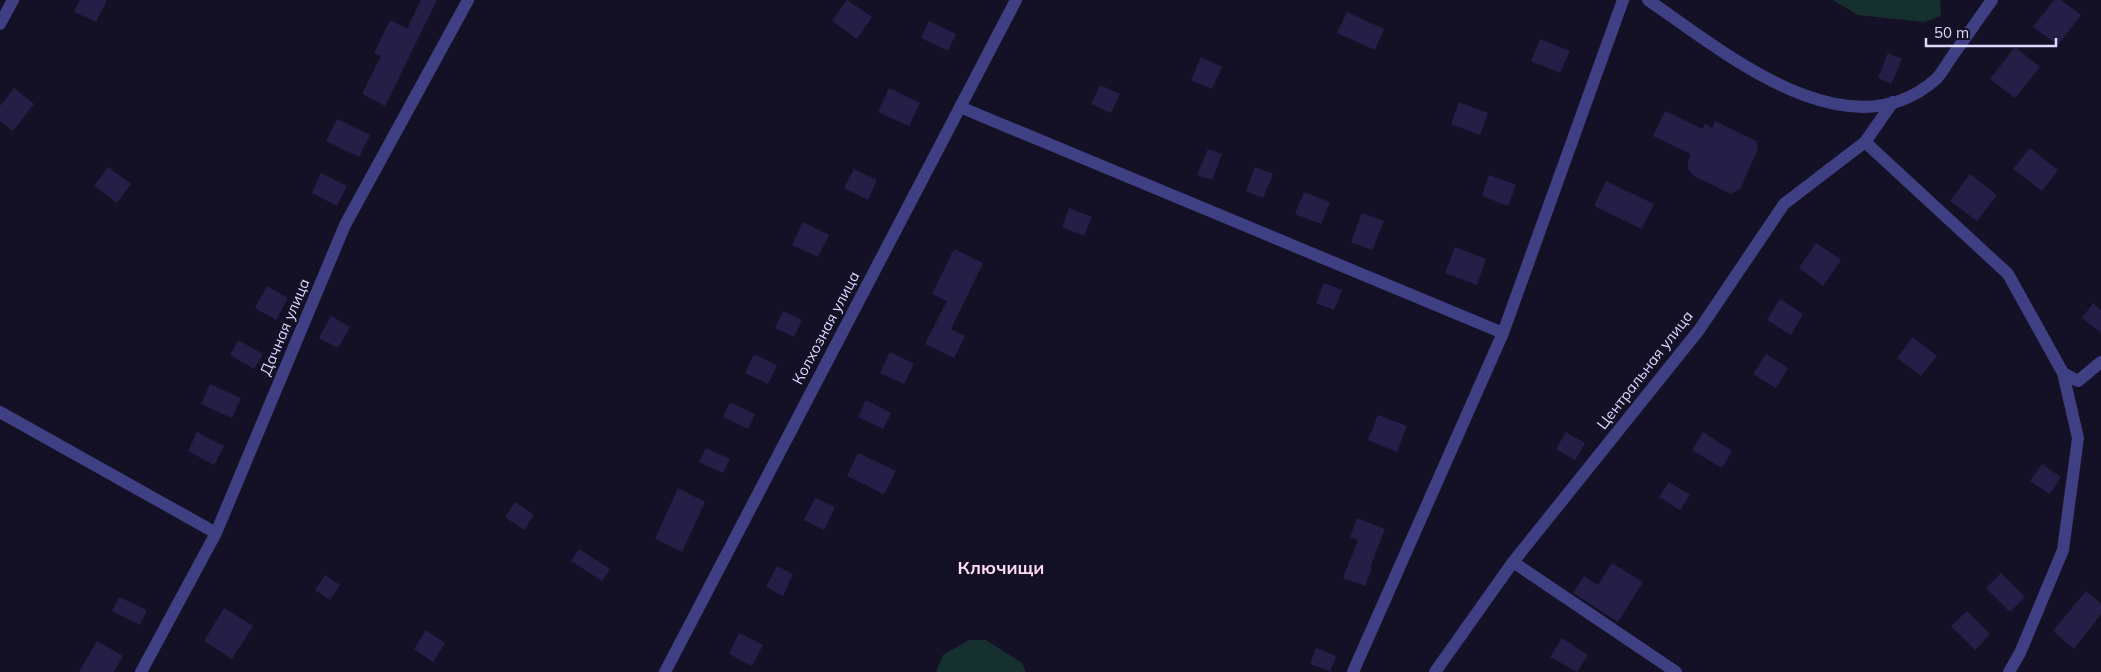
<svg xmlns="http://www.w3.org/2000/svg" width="2101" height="672" font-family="Mulish,sans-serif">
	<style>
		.green { fill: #15302e }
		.building { fill: #251e47 }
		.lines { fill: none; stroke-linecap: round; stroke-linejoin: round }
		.minor { stroke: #3f4083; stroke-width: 12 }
		.labels { text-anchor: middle; stroke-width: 4.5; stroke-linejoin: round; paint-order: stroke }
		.street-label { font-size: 15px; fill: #dcd9fd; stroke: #141127 }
		.quarter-label { font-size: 18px; font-weight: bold; fill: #fddbf2; stroke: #141127 }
	</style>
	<rect width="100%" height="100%" fill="#141127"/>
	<path class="green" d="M1833 0H1940L1941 16 1924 22 1858 15Z
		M969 640H986L1022 663 1026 672H936L943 655Z"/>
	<path class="building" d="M80 0H107L96 22 74 12Z
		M421 0H437L385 106 362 94 381 56 374 53 390 20 407 29Z
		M847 0 872 17 857 39 832 21Z
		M2054 0H2061L2081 15 2058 45 2033 27Z
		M1347 12 1384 29 1375 50 1337 33Z
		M929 21 956 34 948 51 921 38Z
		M1540 39 1570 51 1560 73 1531 61Z
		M2015 47 2040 67 2015 98 1990 79Z
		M1888 53 1902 59 1891 84 1878 78Z
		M1201 57 1222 67 1212 89 1191 80Z
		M1100 85 1120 94 1111 113 1091 104Z
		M14 88 34 104 13 131 0 121V106Z
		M889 88 920 103 909 126 878 112Z
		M1459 102 1488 113 1480 135 1451 124Z
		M1665 111 1703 129 1705 124 1712 128 1715 121 1756 141 1758 149 1740 189 1731 194 1694 176 1688 169V161L1691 154 1653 136Z
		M337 119 370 135 359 157 326 141Z
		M2030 148 2058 170 2042 191 2013 169Z
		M1208 149 1222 154 1212 180 1197 175Z
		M108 167 131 184 117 203 94 186Z
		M1255 167 1273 174 1263 198 1246 191Z
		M854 169 877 180 868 200 844 188Z
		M321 173 347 186 337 206 312 193Z
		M1970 174 1997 195 1977 221 1950 201Z
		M1489 175 1516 185 1508 206 1482 196Z
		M1606 181 1654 204 1642 229 1594 206Z
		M1304 192 1330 202 1321 224 1295 214Z
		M1069 208 1092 217 1084 236 1062 227Z
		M1362 213 1384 221 1372 250 1351 242Z
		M803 222 829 235 818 257 792 245Z
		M1816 243 1841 260 1823 286 1799 268Z
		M1455 247 1486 259 1477 285 1445 273Z
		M954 249 983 263 951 329 965 336 954 358 925 344 947 301 932 294Z
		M1324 283 1342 290 1334 310 1316 303Z
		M267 286 288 298 276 320 255 308Z
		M1780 299 1803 314 1791 335 1767 320Z
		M2093 303 2101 310V333L2082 318Z
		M783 311 802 320 794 337 775 328Z
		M331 316 350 327 338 348 319 338Z
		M1913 337 1937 356 1921 376 1897 358Z
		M238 340 263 354 254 369 230 355Z
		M890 352 914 364 904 384 880 373Z
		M754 354 777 365 768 384 745 373Z
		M1766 354 1788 368 1776 388 1753 374Z
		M210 384 241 398 232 418 201 404Z
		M866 400 891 413 883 429 858 417Z
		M730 402 755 414 748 429 723 417Z
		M1378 415 1407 426 1397 452 1368 440Z
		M197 432 224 446 214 465 188 451Z
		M1566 432 1585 443 1575 460 1556 449Z
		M1703 432 1732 451 1722 468 1692 450Z
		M706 448 730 459 723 473 699 462Z
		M858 453 896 471 884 494 847 476Z
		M2042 464 2061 477 2050 494 2030 481Z
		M1669 482 1690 495 1680 510 1659 497Z
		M678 488 705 502 682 552 655 539Z
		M815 498 835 507 824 530 804 520Z
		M515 502 534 515 524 530 505 517Z
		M1357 518 1385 529 1370 567 1372 568 1365 586 1343 578 1358 540 1350 537Z
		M579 549 610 569 602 581 571 561Z
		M1612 563 1643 582 1618 622 1573 593 1584 576 1598 585Z
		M777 566 793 574 783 596 766 587Z
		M2001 573 2025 597 2010 612 1986 588Z
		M325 575 340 585 330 600 315 590Z
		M2086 591 2101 604V614L2074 649 2053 631Z
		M119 597 147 610 140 625 112 611Z
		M224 608 253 626 232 659 204 641Z
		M1967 611 1990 634 1975 650 1951 626Z
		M426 630 445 643 433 662 414 649Z
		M739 633 763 645 752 666 729 654Z
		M1562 638 1588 655 1577 672 1550 657Z
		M97 641 123 656 114 672H79Z
		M1316 648 1336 656 1330 671 1310 664Z"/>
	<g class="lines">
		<path class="minor" d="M1648 0C1722 50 1846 157 1935 80 1942 74 1947 63 1953 55 1966 37 1979 18 1992 0
			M0 24 13 0
			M960 107 1503 333
			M1865 142 2008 274 2063 373 2078 438 2063 550 2020 653 2009 672
			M2063 373 2078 381 2101 362
			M0 412 216 533
			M1513 562 1676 672
			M141 672 216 533 345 225 468 0
			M665 672 1016 0
			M1353 672 1503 333 1623 0
			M1435 672 1513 562 1699 330 1784 204 1865 142 1893 102"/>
	</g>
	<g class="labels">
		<g class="street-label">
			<text transform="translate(285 327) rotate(-67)" y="5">Дачная улица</text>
			<text transform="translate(826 328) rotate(-62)" y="5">Колхозная улица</text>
			<text transform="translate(1645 370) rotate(-52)" y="5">Центральная улица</text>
		</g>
		<g class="quarter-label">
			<text x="1001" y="574">Ключищи</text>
		</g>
	</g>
	<path d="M1926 38v8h130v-8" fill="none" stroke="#dcd9fd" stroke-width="2.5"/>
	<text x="1934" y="38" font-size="15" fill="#dcd9fd" stroke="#141127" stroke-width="4" paint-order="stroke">50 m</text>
</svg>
